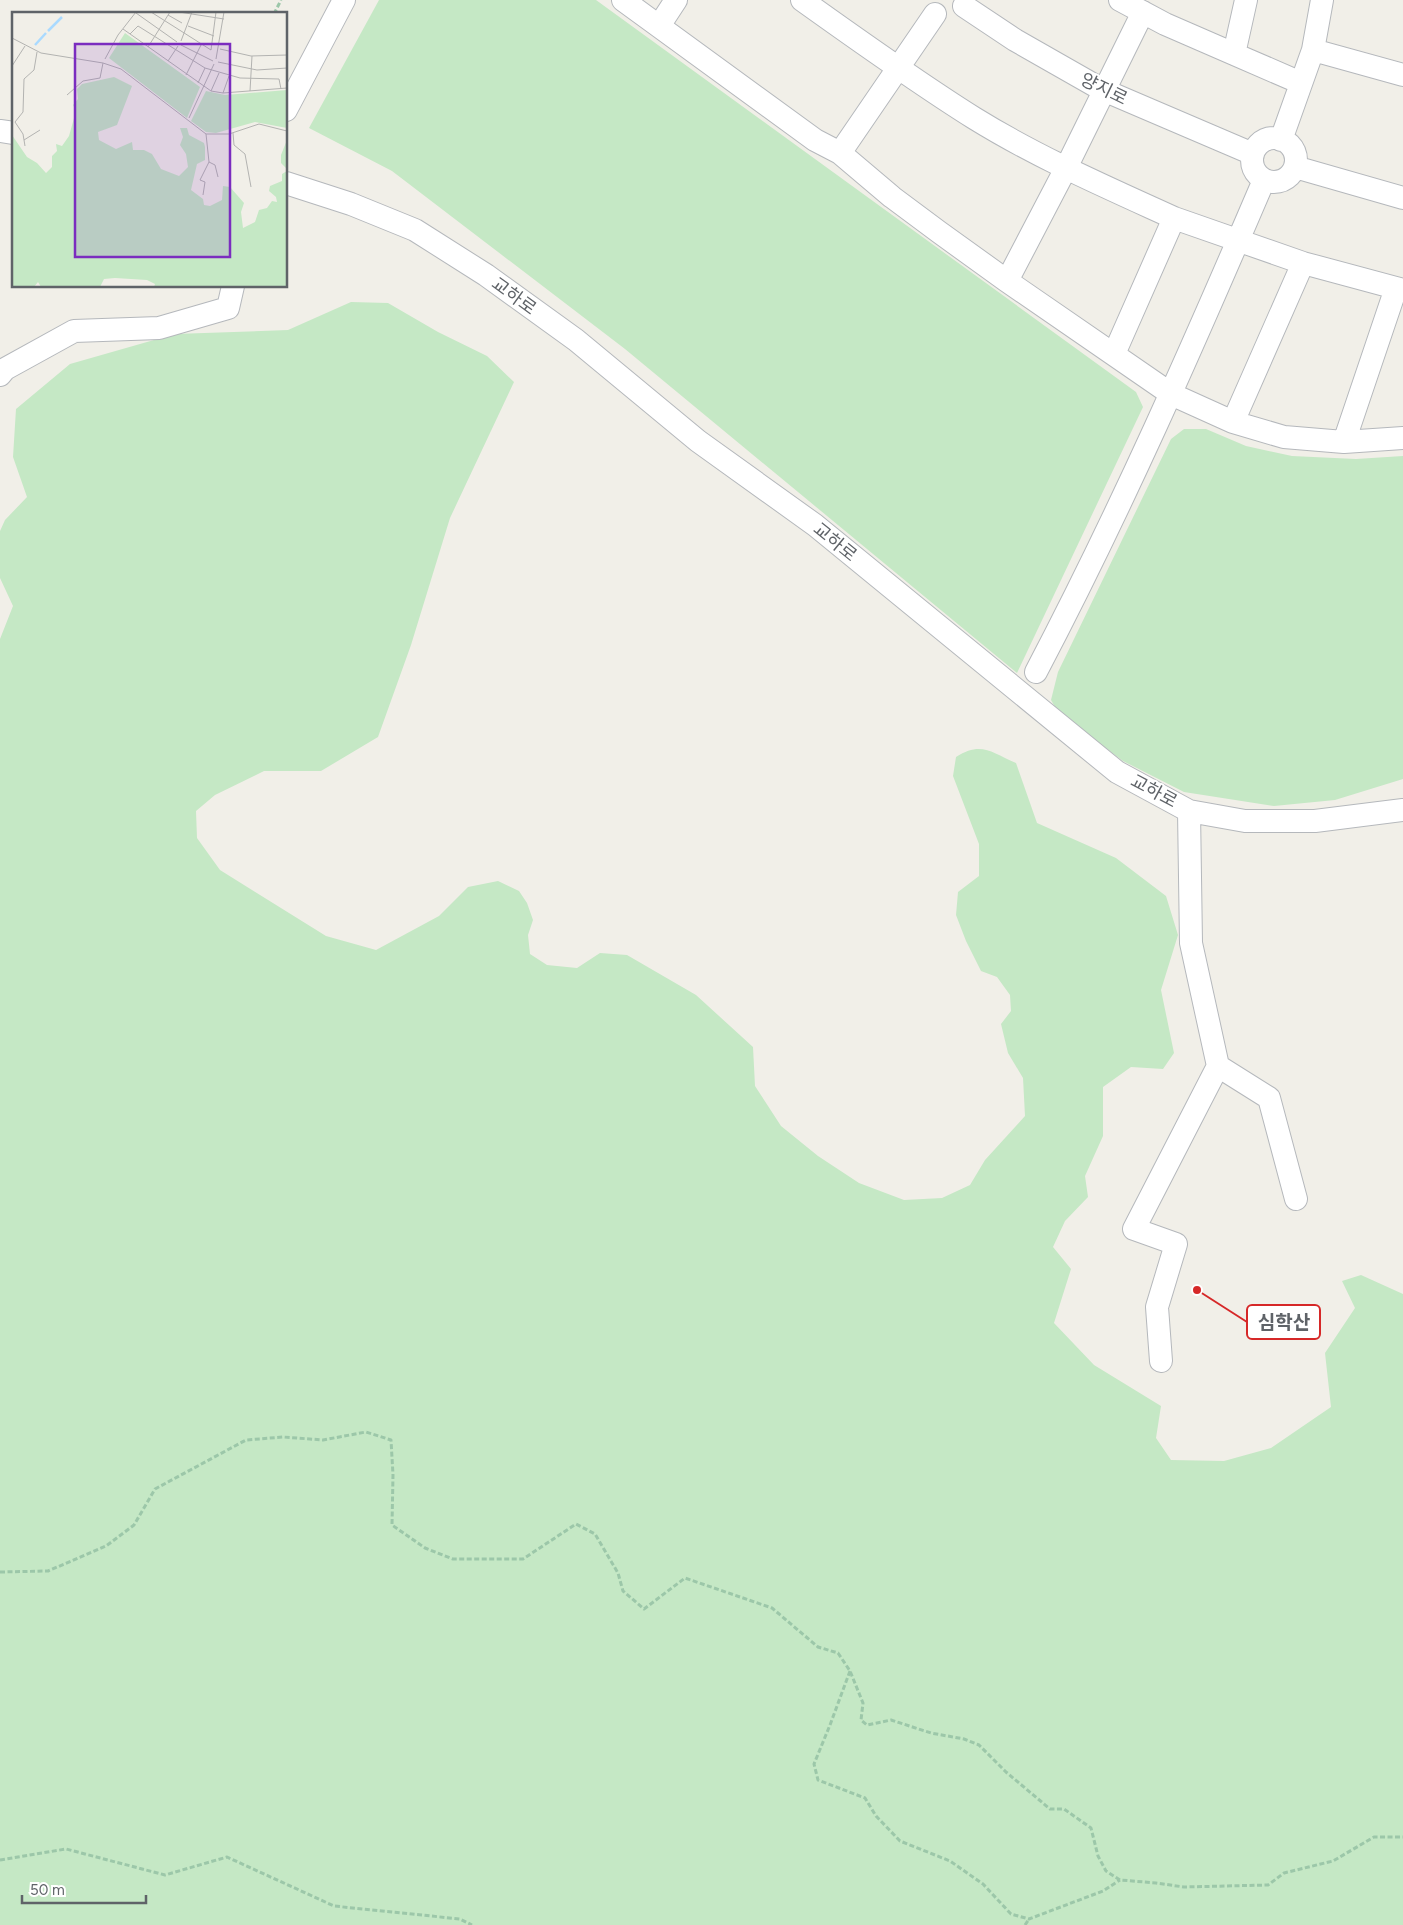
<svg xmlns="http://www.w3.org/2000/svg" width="1403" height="1925" font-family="Figtree,'Noto Sans KR',sans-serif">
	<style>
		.green { fill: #c5e8c5 }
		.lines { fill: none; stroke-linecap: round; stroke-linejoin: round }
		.minor-casing { stroke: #b5b8bc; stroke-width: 24 }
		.path { stroke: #9cc7a9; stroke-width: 3; stroke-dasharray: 5 2.5; stroke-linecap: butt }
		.minor { stroke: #fff; stroke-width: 22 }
		.labels { text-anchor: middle; stroke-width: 4; stroke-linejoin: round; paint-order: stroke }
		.street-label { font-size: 18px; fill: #5f6368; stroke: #fff }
		.inset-river { fill: none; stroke: #aadaff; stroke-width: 2.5 }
		.inset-road { fill: none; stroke: #b3b3b1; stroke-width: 1 }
		.view { fill: #7b2cbf; fill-opacity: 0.15; stroke: #7b2cbf; stroke-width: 2.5 }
		.inset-edge { fill: none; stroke: #5f6368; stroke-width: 2.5 }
		.leader { fill: none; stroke: #d62828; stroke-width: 2 }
		.callout-dot { fill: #d62828; stroke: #fff; stroke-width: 2 }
		.callout { fill: #fff; stroke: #d62828; stroke-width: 2 }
		.callout-label { font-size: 19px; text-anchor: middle; font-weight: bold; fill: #5f6368 }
	</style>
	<rect width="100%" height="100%" fill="#f1efe8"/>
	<path class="green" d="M379 0H596L1136 392 1143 407 1017 673 625 349 392 171 309 128Z
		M351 302 388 303 438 332 487 356 514 382 450 518 411 645 378 737 321 771H264L215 795 196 811 197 838 220 870 326 936 376 950 439 916 468 887 498 881 519 891 527 903 533 920 528 935 530 954 547 965 577 968 600 953 627 955 696 995 753 1047 755 1086 781 1126 818 1156 859 1183 904 1200 942 1198 970 1185 985 1160 1025 1116 1023 1078 1008 1053 1001 1024 1011 1011 1010 995 997 977 981 971 966 941 956 915 958 892 979 876V844L953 776 956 757C981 741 991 752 1016 763L1037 823 1116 858 1166 896 1178 935 1161 990 1174 1053 1163 1069 1131 1067 1103 1087V1136L1085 1176 1088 1197 1065 1221 1053 1247 1071 1269 1054 1323 1094 1365 1161 1406 1156 1438 1171 1460 1224 1461 1271 1448 1331 1407 1325 1353 1355 1308 1342 1281 1361 1275 1403 1294V1925H0V639L13 606 0 578V531L5 520 27 497 13 457 16 409 70 364 175 334 288 330Z
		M1184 429H1206L1246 446 1292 456 1356 459 1403 456V779L1335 800 1274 806 1184 792 1123 761 1058 712 1051 700 1058 672 1171 439Z"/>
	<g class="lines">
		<defs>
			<path id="minor" d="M623 0 815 140 840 153 892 197 939 232 1007 281 1171 394 1233 422 1284 437 1344 442 1403 438
				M802 0C858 40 915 81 974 118 1037 157 1106 187 1174 218L1114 354
				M1120 0 1165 24 1234 54 1246 0
				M964 6 1015 40 1101 89 1253 154
				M659 26 676 0
				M1313 50 1403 75
				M1234 54 1301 83
				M286 110 344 0
				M0 131 14 133
				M1252 160a22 22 0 1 1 44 0a22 22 0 1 1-44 0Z
				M1281 140 1313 50 1322 0
				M840 153 935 14
				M1295 167 1403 198
				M286 183 351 204 415 230 486 275 576 340 698 441 815 525 1117 772 1189 811 1245 821H1315L1403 810
				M1174 218 1303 263 1403 290
				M1007 281 1066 168 1143 12
				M0 375 5 369 74 331 159 328 228 308 233 286
				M1233 422 1303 263
				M1344 442 1396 288
				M1036 672C1120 512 1193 346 1264 180
				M1218 1066 1269 1098 1296 1199
				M1161 1361 1157 1307 1176 1244 1134 1229 1218 1066 1191 943 1189 811"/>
		</defs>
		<use href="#minor" class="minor-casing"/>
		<path class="path" d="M274 14 281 0
			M0 1572 48 1571 106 1546 134 1525 155 1489 246 1440 283 1437 323 1440 366 1432 391 1440 393 1475 392 1525 425 1548 453 1559H523L576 1524 595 1534 618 1573 623 1591 644 1609 685 1578 772 1608 818 1647 838 1653 850 1671 863 1703 861 1720 867 1725 891 1720 931 1733 964 1739 979 1745 1006 1772 1050 1809H1064L1091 1828 1098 1856 1106 1871 1120 1880 1156 1883 1184 1887 1268 1885 1284 1873 1333 1861 1374 1837H1403
			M850 1671 830 1725 814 1764 818 1780 865 1798 876 1816 900 1841 950 1861 983 1884 1011 1914 1029 1919 1103 1891 1120 1880
			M0 1860 66 1849 165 1875 227 1857 334 1906 460 1919 472 1925
			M1025 1925 1029 1919"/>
		<use href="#minor" class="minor"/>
	</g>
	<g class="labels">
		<g class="street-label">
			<text transform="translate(1104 89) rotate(26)" y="6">양지로</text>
			<text transform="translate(514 296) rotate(36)" y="6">교하로</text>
			<text transform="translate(835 542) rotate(39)" y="6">교하로</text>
			<text transform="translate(1154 791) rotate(28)" y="6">교하로</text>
		</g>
	</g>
	<g transform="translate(12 12)">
		<rect width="275" height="275" fill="#f1efe8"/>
		<path d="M113 21 188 75 175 106 97 46ZM102 65 120 74 105 113 86 120 87 128 104 137 120 130 121 138H132L140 142 149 157 167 164 176 155 174 142 168 133 171 125 168 116H175L177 123 192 131 193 135V148L185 152 179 178 191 187 192 193 198 194 210 188 211 174 218 175 232 191 229 200 231 216 243 210 247 198 255 196 260 189 265 190 264 185 257 179 258 174 270 169V162L275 159V275H142L143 272 135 268 103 266 92 267 88 275H29L26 270 22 275H0V123L15 145 25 151 34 161 40 155V144L45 139 44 132 50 134 57 124 64 99 61 93 66 87 65 77 70 72ZM275 78V116L243 110 204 121 194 120 179 109 194 79 213 83ZM275 128V157L269 151V143Z" fill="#c5e8c5"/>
		<path class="inset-river" d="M36 19 50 5M23 33 34 21"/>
		<path class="inset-road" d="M139 0 199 38 204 0M167 0 212 7M124 1 165 30M156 3 170 11M176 14 202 24M111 17 199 79 211 81 275 76M118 22 126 14 193 56 186 71M0 26 29 41 91 51 109 57 194 122H217L247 112 275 119M169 29 180 0M169 33 201 49M136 35 158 0M208 37 239 44 275 43M93 47 106 23 124 0M204 47 212 0M156 49 166 34M206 50 245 58 275 56M0 54 13 34M193 56 228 66 267 67 269 77M174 63 189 33M199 79 207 61M238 79 240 44M211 81 217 64M55 83 71 69 88 66 91 51M177 106 202 52M221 121 222 133 233 142 239 175M12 128 28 118M13 134 11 122 3 110 11 100 12 67 22 58 25 40M197 150 203 153 206 165M191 183 193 170 188 168 197 150 194 122"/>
		<path class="view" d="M63 32H218V245H63Z"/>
		<rect width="275" height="275" class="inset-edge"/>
	</g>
	<path class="leader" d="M1197 1290L1247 1322"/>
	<circle class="callout-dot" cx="1197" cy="1290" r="5"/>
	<rect class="callout" x="1247" y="1305" width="73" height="34" rx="5"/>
	<g class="callout-label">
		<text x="1284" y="1329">심학산</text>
	</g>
	<path d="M22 1895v8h124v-8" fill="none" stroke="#5f6368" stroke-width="2.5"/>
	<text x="30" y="1895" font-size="15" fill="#5f6368" stroke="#ffffff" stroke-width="4" paint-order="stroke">50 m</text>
</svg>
